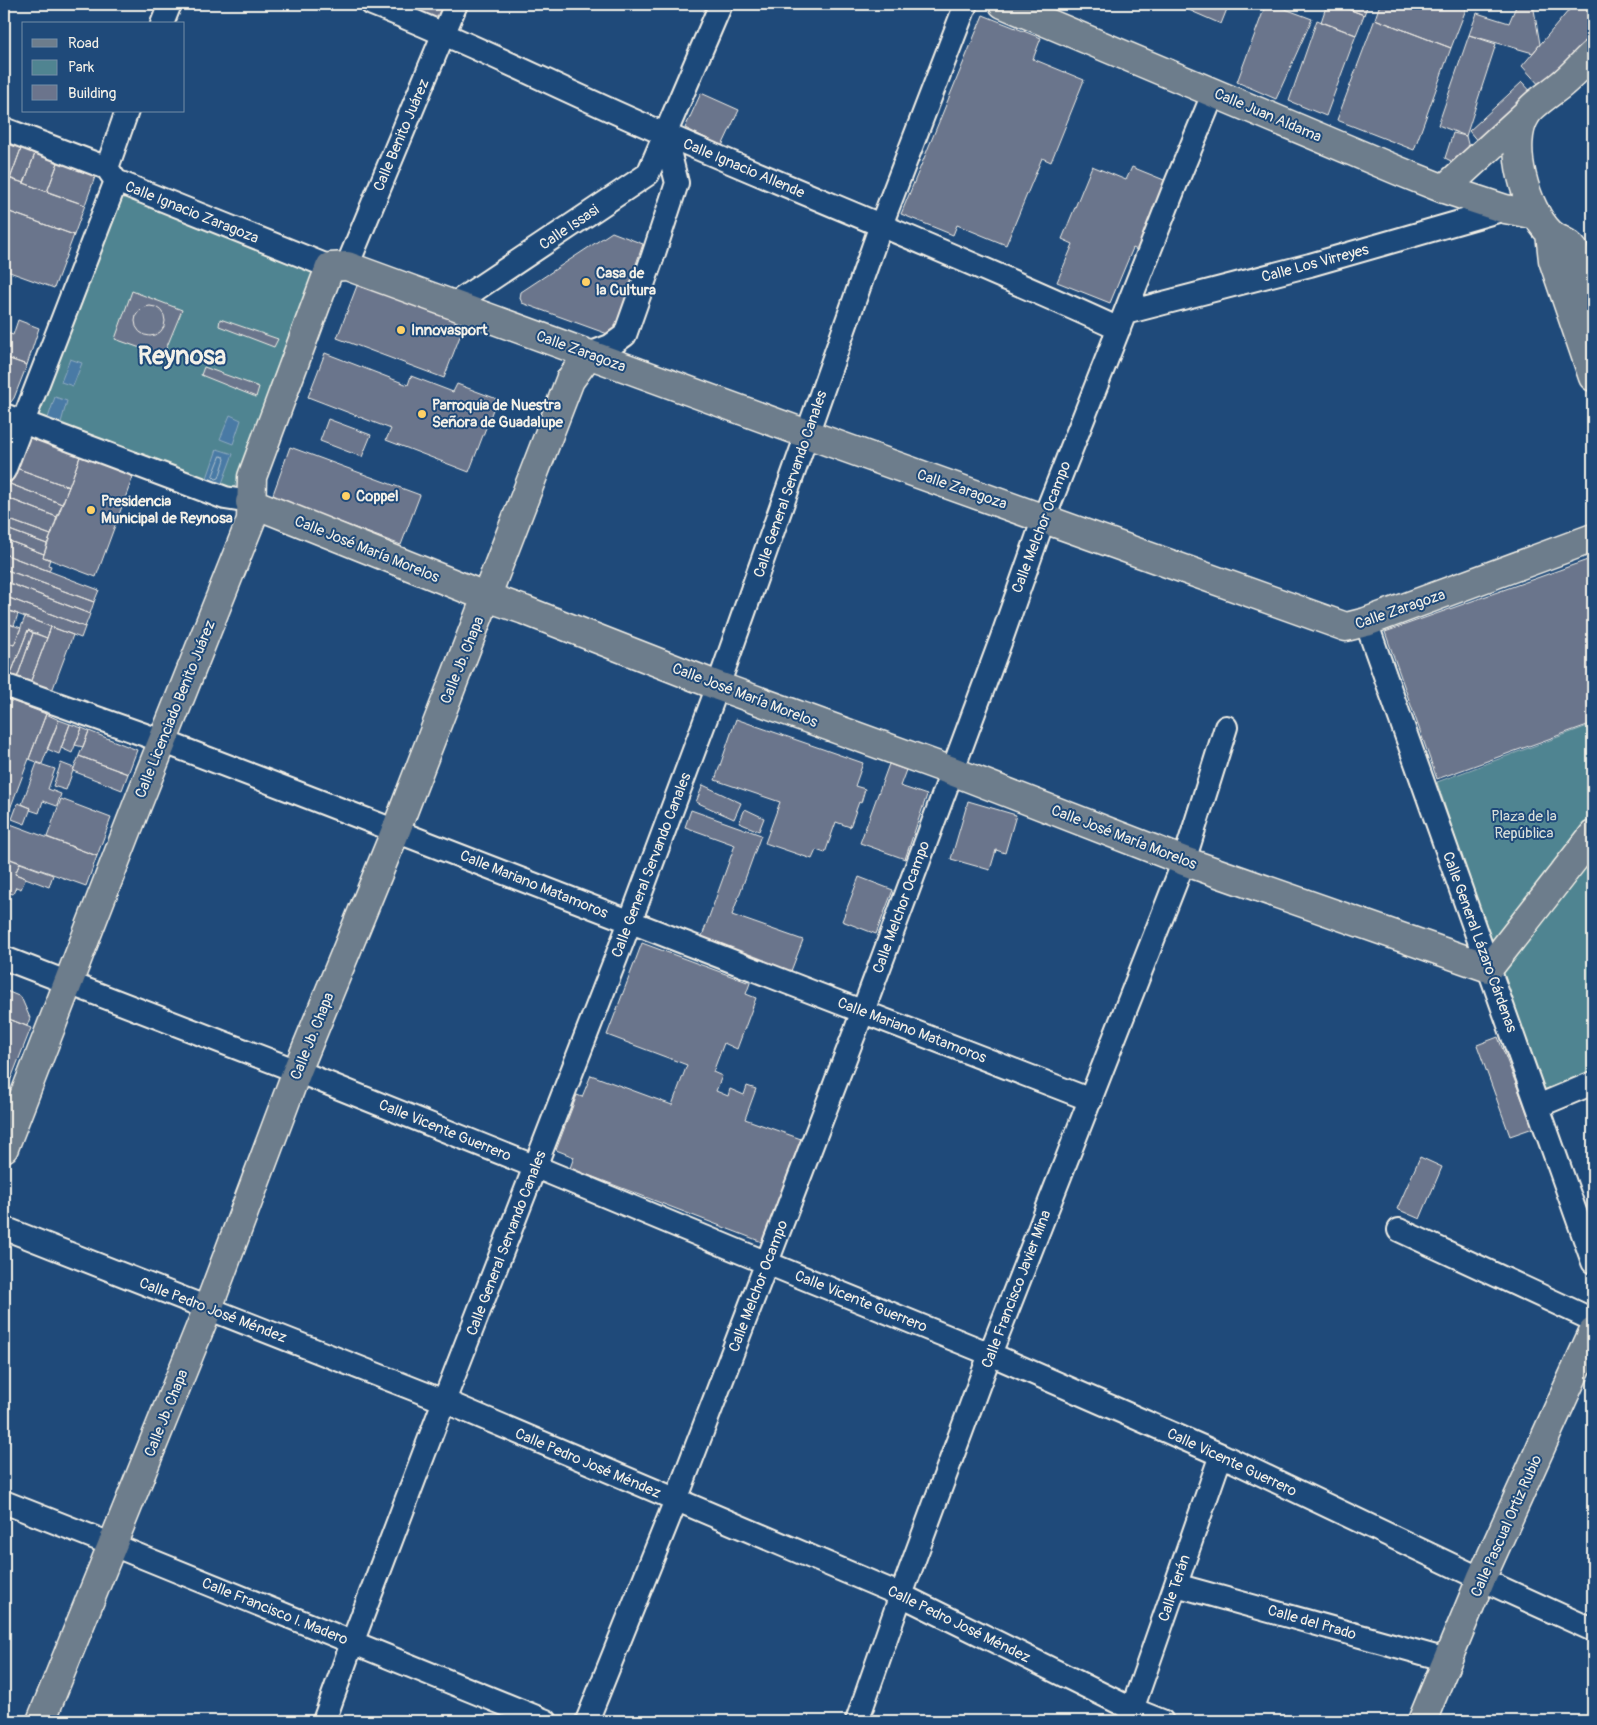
<svg xmlns="http://www.w3.org/2000/svg" width="1597" height="1725" font-family="Pangolin,sans-serif">
	<style>
		.green { fill: #508491; stroke: #a2babc }
		.water { fill: #487aa5; stroke: #8daac0 }
		.lines { fill: none; stroke-linecap: round; stroke-linejoin: round }
		.shore { stroke: #afc1cd; stroke-width: 1 }
		.building { fill: #6b748c; stroke: #f4f1e8 }
		.minor-casing { stroke: #f4f1e8; stroke-width: 26 }
		.major-casing { stroke: #f4f1e8; stroke-width: 31 }
		.minor { stroke: #1f4a7a; stroke-width: 22 }
		.major { stroke: #6d7d8c; stroke-width: 28 }
		.poi-dot { fill: #ffd166; stroke: #1f4a7a; stroke-width: 2 }
		.labels { text-anchor: middle; stroke-width: 4; stroke-linejoin: round; paint-order: stroke }
		.street-label { font-size: 15px; fill: #f4f1e8; stroke: #1f4a7a }
		.poi-label { font-size: 15px; font-weight: bold; fill: #f4f1e8; stroke: #1f4a7a; text-anchor: start }
		.park-label { font-size: 15px; fill: #dbe1db; stroke: #1f4a7a }
		.town-label { font-size: 25px; font-weight: bold; fill: #f4f1e8; stroke: #1f4a7a }
	</style>
	<rect width="100%" height="100%" fill="#1f4a7a"/>
	<filter id="ink" filterUnits="userSpaceOnUse"><feTurbulence type="fractalNoise" baseFrequency=".02" numOctaves="2"/><feDisplacementMap in="SourceGraphic" scale="10" xChannelSelector="R" yChannelSelector="G"/><feConvolveMatrix kernelMatrix="1 2 1 2 8 2 1 2 1" color-interpolation-filters="sRGB"/></filter>
	<g filter="url(#ink)">
		<path class="green" d="M119 194 317 269 232 494 34 419Z
			M1593 724V1070L1539 1092 1437 782Z"/>
		<path class="water" d="M70 359 82 363 73 386 61 382Z
			M55 397 67 401 60 426 47 421Z
			M230 415 241 420 233 444 220 439Z
			M217 449 233 454 221 486 206 481Z"/>
		<g class="lines">
			<path class="shore" d="M221 456 224 457 225 459 219 478 216 479 213 476Z"/>
		</g>
		<path class="building" d="M422 4H451L441 29 416 18Z
			M1175 4H1229L1221 24Z
			M1266 4H1272L1312 19 1276 99 1237 82Z
			M1327 4H1335L1364 15 1356 35 1321 22Z
			M1335 4H1368L1364 15Z
			M1380 4H1468L1451 48 1375 19Z
			M1517 4H1533L1540 44 1533 53 1469 35 1477 13 1509 23Z
			M1574 4H1593V44L1541 87 1522 66Z
			M983 15 1041 38 1033 59 1084 80 1051 162 1042 158 1006 245 957 225 953 235 901 214Z
			M1375 19 1451 48 1414 150 1337 120Z
			M1317 20 1356 35 1326 116 1289 101Z
			M1469 35 1496 44 1466 136 1438 125Z
			M1522 82 1537 98 1483 148 1469 131Z
			M701 93 739 110 722 146 685 128Z
			M1453 133 1466 136 1471 156 1461 166 1445 158Z
			M8 141 22 146 10 179 4 176V154Z
			M22 146 36 151 24 183 10 179Z
			M36 151 59 160 47 192 24 183Z
			M59 160 96 174 85 205 47 192Z
			M1092 166 1126 180 1132 167 1169 182 1141 252 1133 248 1110 303 1057 282 1073 244 1062 239Z
			M4 176 85 205 74 235 4 210Z
			M4 210 74 235 54 288 4 270Z
			M612 232 643 244 634 270 639 272 616 337 522 303 520 298 521 292Z
			M358 283 465 323 444 378 337 338Z
			M132 291 182 310 163 356 115 339Z
			M135 321a15 15 0 1 1 30 0a15 15 0 1 1-30 0Z
			M220 319 278 339 274 347 219 326Z
			M18 320 39 328 27 365 4 357V332L13 335Z
			M325 353 408 385 411 376 453 392 457 384 497 399 469 472 386 440 391 429 308 397Z
			M4 357 27 365 14 398 11 402 8 403 4 402Z
			M204 367 259 387 256 397 201 375Z
			M328 419 371 435 362 457 320 441Z
			M31 438H35L81 454 69 487 16 468 28 440Z
			M290 447 420 495 401 545 272 497Z
			M81 454 134 474 96 577 43 557Z
			M16 468 69 487 62 504 10 484Z
			M10 484 62 504 57 517 5 497Z
			M5 497 57 517 51 535 4 518Z
			M4 518 51 535 47 544 4 528Z
			M4 528 47 544 44 554 4 539Z
			M4 539 44 554 43 557 50 559 48 565 51 566 49 571 4 554Z
			M4 554 99 590 94 602 4 569Z
			M1593 558V723L1437 779 1385 632Z
			M4 569 94 602 90 614 4 581Z
			M4 581 90 614 85 627 4 596Z
			M4 596 85 627 81 638 4 609Z
			M4 609 18 614 14 626 4 622Z
			M25 617 51 627 47 638 28 630 10 676 4 673V641L14 645Z
			M4 622 21 628 14 645 4 641Z
			M51 627 73 635 52 691 30 683Z
			M28 630 33 633 17 678 10 676Z
			M33 633 47 638 30 683 17 678Z
			M4 698 46 714 5 822H4Z
			M46 714 59 720 42 764 29 759Z
			M736 719 863 763 855 786 865 789 861 803 859 802 850 827 836 822 825 853 816 850 812 859 765 843 780 802 715 780Z
			M59 720 70 724 59 754 47 749Z
			M70 724 82 728 72 753 61 748Z
			M82 728 89 731 83 747 75 745Z
			M89 731 137 750 128 774 79 756Z
			M79 756 128 774 122 790 73 771Z
			M37 763 55 769 48 789 61 794 57 806 43 801 39 813 30 810 31 808 22 804Z
			M61 763 74 768 66 790 53 786Z
			M889 764 906 770 900 786 927 795 905 859 860 843Z
			M703 785 741 803 734 819 696 802Z
			M61 799 111 818 97 856 47 837Z
			M968 801 1016 815 1005 853 996 850 990 870 951 859Z
			M18 803 31 808 25 824 12 819Z
			M745 809 764 818 759 831 739 823Z
			M691 810 761 835 732 915 803 940 791 971 701 939 735 845 685 827Z
			M5 822 97 856 86 886 5 857 8 850 4 848Z
			M4 848 8 850 5 857 20 863 15 874 26 878 21 889 16 887 13 894 4 891Z
			M20 863 53 875 49 887 15 874Z
			M859 877 893 890 876 934 842 921Z
			M642 943 750 983 746 994 756 998 737 1049 724 1043 713 1072 722 1076 716 1091 728 1096 730 1089 744 1095 747 1086 756 1089 745 1119 801 1139 762 1242 570 1168 574 1157 556 1150 577 1095 582 1097 591 1075 672 1105 687 1065 607 1035Z
			M4 990 21 997 30 1018 27 1026 4 1017Z
			M4 1017 31 1028 5 1094H4Z
			M1498 1037 1533 1128 1510 1136 1477 1045Z
			M1420 1157 1442 1167 1420 1219 1397 1209Z"/>
		<g class="lines">
			<defs>
				<path id="minor" d="M372 4C472 43 568 93 667 135 817 200 970 260 1119 329
					M162 24 170 4
					M4 129 107 168 116 181 330 267
					M107 168 127 111
					M347 266 456 4
					M454 304 648 174 721 4
					M1125 313 1310 265 1505 209
					M589 354 610 346 625 335 652 259 677 183 665 135
					M4 415 225 498 250 502
					M4 471 116 181
					M1366 622 1593 1262
					M4 685 162 741 290 790 1091 1100
					M4 958 297 1071 536 1167 767 1263 990 1354 1221 1455 1481 1579 1593 1630
					M1538 1106 1593 1083
					M4 1228 444 1401 901 1595 1132 1709 1162 1721
					M1399 1230 1593 1320
					M4 1502 113 1545 546 1721
					M1176 1585 1447 1660
					M324 1721 352 1643 444 1401 630 922 718 686 881 225 966 4
					M587 1721 676 1500 863 1011 1001 640 1044 518 1177 181 1214 92
					M857 1721 901 1595 990 1354 1184 861 1226 727
					M1128 1721 1221 1455"/>
				<path id="major" d="M1003 4 1399 171 1444 189 1505 209 1537 215
					M1593 54C1583 63 1574 74 1563 83 1553 92 1532 104 1526 115 1507 144 1526 210 1550 233 1557 240 1568 241 1574 250L1593 307
					M1444 189 1526 114
					M1550 233 1553 260 1593 377
					M250 502 487 597 524 610 718 686 952 771 1184 861 1489 968 1593 835
					M4 1148 136 808 251 520 252 477 330 267 347 266 807 434 1346 627 1366 622 1593 538
					M41 1721 208 1308 297 1071 396 830 570 380 589 354
					M1422 1721 1481 1579 1593 1332"/>
			</defs>
			<use href="#minor" class="minor-casing"/>
			<use href="#major" class="major-casing"/>
			<use href="#minor" class="minor"/>
			<use href="#major" class="major"/>
		</g>
	</g>
	<g class="poi-dot">
		<circle cx="586" cy="282" r="5"/>
		<circle cx="401" cy="330" r="5"/>
		<circle cx="422" cy="414" r="5"/>
		<circle cx="346" cy="496" r="5"/>
		<circle cx="91" cy="510" r="5"/>
	</g>
	<g class="labels">
		<g class="street-label">
			<text transform="translate(1268 115) rotate(23)" y="5">Calle Juan Aldama</text>
			<text transform="translate(401 135) rotate(-67)" y="5">Calle Benito Juárez</text>
			<text transform="translate(744 168) rotate(23)" y="5">Calle Ignacio Allende</text>
			<text transform="translate(192 212) rotate(22)" y="5">Calle Ignacio Zaragoza</text>
			<text transform="translate(569 227) rotate(-34)" y="5">Calle Issasi</text>
			<text transform="translate(1315 263) rotate(-15)" y="5">Calle Los Virreyes</text>
			<text transform="translate(581 351) rotate(20)" y="5">Calle Zaragoza</text>
			<text transform="translate(790 484) rotate(-71)" y="5">Calle General Servando Canales</text>
			<text transform="translate(962 489) rotate(19)" y="5">Calle Zaragoza</text>
			<text transform="translate(1041 527) rotate(-69)" y="5">Calle Melchor Ocampo</text>
			<text transform="translate(367 549) rotate(22)" y="5">Calle José María Morelos</text>
			<text transform="translate(1400 609) rotate(-19)" y="5">Calle Zaragoza</text>
			<text transform="translate(462 660) rotate(-68)" y="5">Calle Jb. Chapa</text>
			<text transform="translate(745 695) rotate(21)" y="5">Calle José María Morelos</text>
			<text transform="translate(175 709) rotate(-68)" y="5">Calle Licenciado Benito Juárez</text>
			<text transform="translate(1124 837) rotate(21)" y="5">Calle José María Morelos</text>
			<text transform="translate(651 865) rotate(-69)" y="5">Calle General Servando Canales</text>
			<text transform="translate(534 884) rotate(22)" y="5">Calle Mariano Matamoros</text>
			<text transform="translate(901 907) rotate(-70)" y="5">Calle Melchor Ocampo</text>
			<text transform="translate(1480 942) rotate(70)" y="5">Calle General Lázaro Cárdenas</text>
			<text transform="translate(912 1030) rotate(21)" y="5">Calle Mariano Matamoros</text>
			<text transform="translate(312 1036) rotate(-68)" y="5">Calle Jb. Chapa</text>
			<text transform="translate(445 1130) rotate(22)" y="5">Calle Vicente Guerrero</text>
			<text transform="translate(506 1243) rotate(-69)" y="5">Calle General Servando Canales</text>
			<text transform="translate(758 1286) rotate(-69)" y="5">Calle Melchor Ocampo</text>
			<text transform="translate(1016 1289) rotate(-69)" y="5">Calle Francisco Javier Mina</text>
			<text transform="translate(861 1301) rotate(22)" y="5">Calle Vicente Guerrero</text>
			<text transform="translate(213 1310) rotate(21)" y="5">Calle Pedro José Méndez</text>
			<text transform="translate(166 1413) rotate(-68)" y="5">Calle Jb. Chapa</text>
			<text transform="translate(1232 1462) rotate(25)" y="5">Calle Vicente Guerrero</text>
			<text transform="translate(588 1463) rotate(23)" y="5">Calle Pedro José Méndez</text>
			<text transform="translate(1506 1526) rotate(-66)" y="5">Calle Pascual Ortiz Rubio</text>
			<text transform="translate(1174 1588) rotate(-71)" y="5">Calle Terán</text>
			<text transform="translate(275 1611) rotate(22)" y="5">Calle Francisco I. Madero</text>
			<text transform="translate(1312 1622) rotate(16)" y="5">Calle del Prado</text>
			<text transform="translate(959 1624) rotate(26)" y="5">Calle Pedro José Méndez</text>
		</g>
		<g class="poi-label">
			<text x="596" y="278">Casa de<tspan x="596" dy="17">la Cultura</tspan></text>
			<text x="411" y="335">Innovasport</text>
			<text x="432" y="410">Parroquia de Nuestra<tspan x="432" dy="17">Señora de Guadalupe</tspan></text>
			<text x="356" y="501">Coppel</text>
			<text x="101" y="506">Presidencia<tspan x="101" dy="17">Municipal de Reynosa</tspan></text>
		</g>
		<g class="park-label">
			<text x="1524" y="821">Plaza de la<tspan x="1524" dy="17">República</tspan></text>
		</g>
		<g class="town-label">
			<text x="182" y="364">Reynosa</text>
		</g>
	</g>
	<rect width="1597" height="1725" fill="none" stroke="#1f4a7a" stroke-width="20"/>
	<rect x="10" y="10" width="1577" height="1705" fill="none" stroke="#f4f1e8" stroke-width="2" filter="url(#ink)"/>
	<rect x="22" y="22" width="162" height="90" fill="#1f4a7a" stroke="#748da6"/>
	<rect x="32" y="39" width="25" height="8" fill="#6d7d8c" stroke="#748da6"/>
	<text x="68" y="48" font-size="15" fill="#f4f1e8">Road</text>
	<rect x="32" y="60" width="25" height="15" fill="#508491" stroke="#748da6"/>
	<text x="68" y="72" font-size="15" fill="#f4f1e8">Park</text>
	<rect x="32" y="85" width="25" height="15" fill="#6b748c" stroke="#748da6"/>
	<text x="68" y="98" font-size="15" fill="#f4f1e8">Building</text>
</svg>
